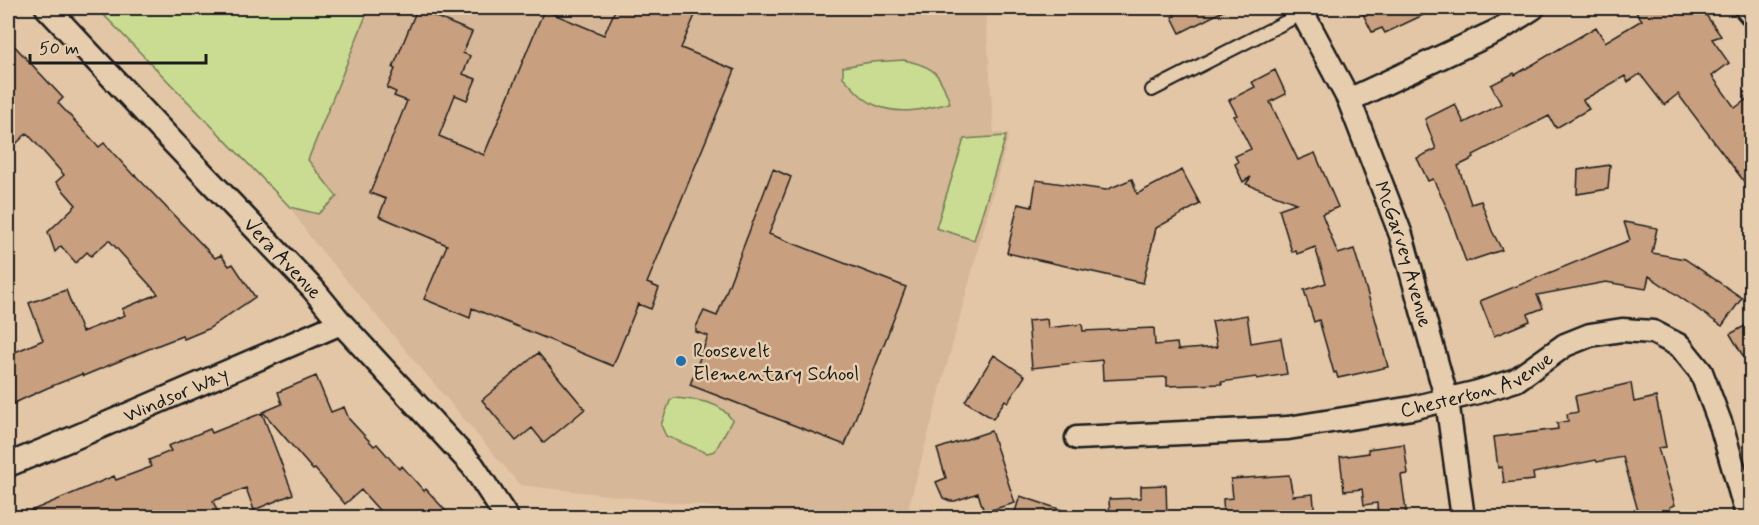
<svg xmlns="http://www.w3.org/2000/svg" width="1759" height="525" font-family="Mynerve,sans-serif">
	<style>
		.built { fill: #d6b797 }
		.green { fill: #c9dc91; stroke: #727c56; stroke-width: 1.5 }
		.building { fill: #c89f7f; stroke: #1c1c1c; stroke-width: 1.5 }
		.lines { fill: none; stroke-linecap: round; stroke-linejoin: round }
		.service-casing { stroke: #1c1c1c; stroke-width: 16 }
		.minor-casing { stroke: #1c1c1c; stroke-width: 27 }
		.service { stroke: #e5cdae; stroke-width: 12 }
		.minor { stroke: #e5cdae; stroke-width: 22 }
		.poi-dot { fill: #1f6fb2; stroke: #e5cdae; stroke-width: 2 }
		.labels { text-anchor: middle; stroke-width: 5; stroke-linejoin: round; paint-order: stroke }
		.street-label { font-size: 20px; fill: #1c1c1c; stroke: #e5cdae }
		.poi-label { font-size: 20px; fill: #1c1c1c; stroke: #e5cdae; text-anchor: start }
	</style>
	<rect width="100%" height="100%" fill="#e2c6a6"/>
	<filter id="ink" filterUnits="userSpaceOnUse"><feTurbulence type="fractalNoise" baseFrequency=".0167" numOctaves="2"/><feDisplacementMap in="SourceGraphic" scale="12" xChannelSelector="R" yChannelSelector="G"/><feConvolveMatrix kernelMatrix="1 2 1 2 8 2 1 2 1" color-interpolation-filters="sRGB"/></filter>
	<g filter="url(#ink)">
		<path class="built" d="M369 8H827L893 9 985 8 994 133 1009 134 906 517H801L520 485 310 237 290 207 318 214 308 160Z"/>
		<path class="green" d="M97 8H369L308 160 337 197 318 214 290 207Z
			M904 60C936 67 939 73 950 103 926 109 900 116 875 105 863 100 852 87 843 77V67L871 62Z
			M1006 136 974 240 936 228 964 139Z
			M674 398C696 400 719 400 732 420L715 451 707 453 666 436 661 425 670 401Z"/>
		<path class="building" d="M616 8H698L681 48 735 70 647 283 659 288 651 309 638 304 613 366 472 308 470 318 424 299 447 245 379 216 386 199 370 193 407 101 394 96 396 92 387 88 395 69 393 68 417 9 472 32 463 53 470 56 463 74 476 79 467 100 455 95 439 136 484 155 544 10 604 35Z
			M1170 8H1229L1180 33 1172 17 1175 16Z
			M1360 8H1438L1385 33 1382 28 1372 32Z
			M1633 8H1701L1721 36 1712 39 1729 63 1712 76 1735 108 1752 95V192L1678 94 1664 105 1640 74 1628 82 1625 76 1583 100 1589 109 1556 128 1549 116 1473 155 1474 158 1458 166 1471 204 1481 201 1492 231 1502 250 1466 262 1448 210 1433 179 1428 181 1417 158 1436 149 1425 119 1455 104 1464 123 1501 104 1491 85 1514 73 1515 75 1596 27 1605 42 1642 20Z
			M8 39 63 98 58 103 99 147 104 143 134 176 135 175 215 258 221 255 229 266 233 264 255 297 208 329 184 339 182 336 156 346 83 376 82 374 47 388 8 406V355L43 340 29 303 66 290 82 332 125 315 122 309 158 294 109 240 91 256 87 252 76 263 61 246 55 252 48 232 76 205 56 182 64 175 27 133 17 143 8 133Z
			M1275 70 1286 94 1270 102 1298 160 1315 153 1338 207 1322 214 1338 254 1354 249 1375 318 1388 367 1338 378 1336 372 1334 373 1319 320 1314 322 1304 290 1326 283 1315 247 1297 254 1296 251 1292 252 1279 209 1296 203 1246 184 1251 177 1243 182 1235 164 1238 162 1235 156 1251 149 1234 116 1237 115 1229 100 1255 87 1252 82Z
			M1610 165 1608 189 1577 194 1578 170Z
			M773 169 791 177 769 234 906 287 845 445 690 385 708 336 696 332V327L704 311 717 316Z
			M1182 170 1200 204 1156 228 1143 283 1007 253 1018 204 1032 207 1036 180 1106 190 1132 179 1137 194Z
			M1624 222 1657 228 1652 253 1685 259 1742 298 1722 326 1649 276 1646 289 1606 282 1537 295 1543 308 1528 314 1530 321 1494 336 1480 301 1630 240Z
			M1247 315 1251 343 1281 338 1287 374 1257 379 1256 377 1221 382 1222 384 1167 386V377L1103 380 1102 360 1032 368 1028 321 1047 319 1048 328 1082 324 1083 331 1154 328 1155 345 1177 343 1178 350 1217 347 1212 321Z
			M1752 322V371L1730 334Z
			M538 353 585 409 544 443 532 428 516 441 482 400Z
			M994 355 1025 376 1008 402 1005 400 993 419 965 401Z
			M316 376 331 412 344 407 349 419 374 446 377 444 399 469 402 466 424 491 426 489 452 518H386L361 490 345 504 315 469 313 470 263 412 282 404 278 392Z
			M1631 383 1634 402 1656 397 1666 447 1658 448 1675 505 1670 507 1673 518H1640L1623 457 1597 462 1596 460 1533 473 1534 480 1504 483 1502 467 1498 468 1494 437 1558 429 1557 423 1568 421 1567 414 1578 412 1575 396Z
			M262 413 293 494 254 510 246 488 213 501 220 518H14L114 476 116 480 151 467 149 460 171 451 168 446 210 429 212 433Z
			M991 431 1015 503 984 512 978 493 955 501H950L943 498 936 482 946 478 937 449Z
			M1404 444 1408 474 1401 475 1407 518H1378L1377 503 1364 505 1362 489 1344 491 1340 457 1369 453 1368 449Z
			M1289 475 1293 496 1313 494 1315 518H1224L1223 499 1233 498 1231 479Z
			M1166 485 1167 518H1110L1109 499 1141 498V486Z
			M1020 496 1074 514 1073 518H1013Z"/>
		<g class="lines">
			<defs>
				<path id="service" d="M1152 90 1303 13"/>
				<g id="minor">
					<path id="s1" d="M47 8 168 137 313 289 341 323 473 466 507 518"/>
					<path id="s2" d="M1300 8 1349 100 1401 235 1447 400 1463 518"/>
					<path d="M1746 8 1752 15"/>
					<path d="M1349 100 1499 30 1533 8"/>
					<path id="s3" d="M1077 438 1288 428 1412 408 1478 392 1516 380 1565 345 1590 335 1622 330 1653 332 1680 346 1701 372 1721 425 1748 518"/>
					<path id="s4" d="M8 465 76 437 341 323"/>
				</g>
			</defs>
			<use href="#service" class="service-casing"/>
			<use href="#minor" class="minor-casing"/>
			<use href="#service" class="service"/>
			<use href="#minor" class="minor"/>
		</g>
	</g>
	<circle class="poi-dot" cx="681" cy="361" r="6"/>
	<g class="labels">
		<g class="street-label">
			<text dy="7" stroke="none"><textPath href="#s2" startOffset="268">McGarvey Avenue</textPath></text>
			<text dy="7" stroke="none"><textPath href="#s1" startOffset="344">Vera Avenue</textPath></text>
			<text dy="7" stroke="none"><textPath href="#s3" startOffset="406">Chesterton Avenue</textPath></text>
			<text dy="7" stroke="none"><textPath href="#s4" startOffset="182">Windsor Way</textPath></text>
		</g>
		<g class="poi-label">
			<text x="693" y="357">Roosevelt<tspan x="693" dy="23">Elementary School</tspan></text>
		</g>
	</g>
	<rect width="1759" height="525" fill="none" stroke="#e5cdae" stroke-width="30"/>
	<rect x="15" y="15" width="1729" height="495" fill="none" stroke="#1c1c1c" stroke-width="2" filter="url(#ink)"/>
	<path d="M30 54v9h176v-9" fill="none" stroke="#1c1c1c" stroke-width="3"/>
	<text x="39" y="54" font-size="18" fill="#1c1c1c" stroke="#e5cdae" stroke-width="4.5" paint-order="stroke">50 m</text>
</svg>
